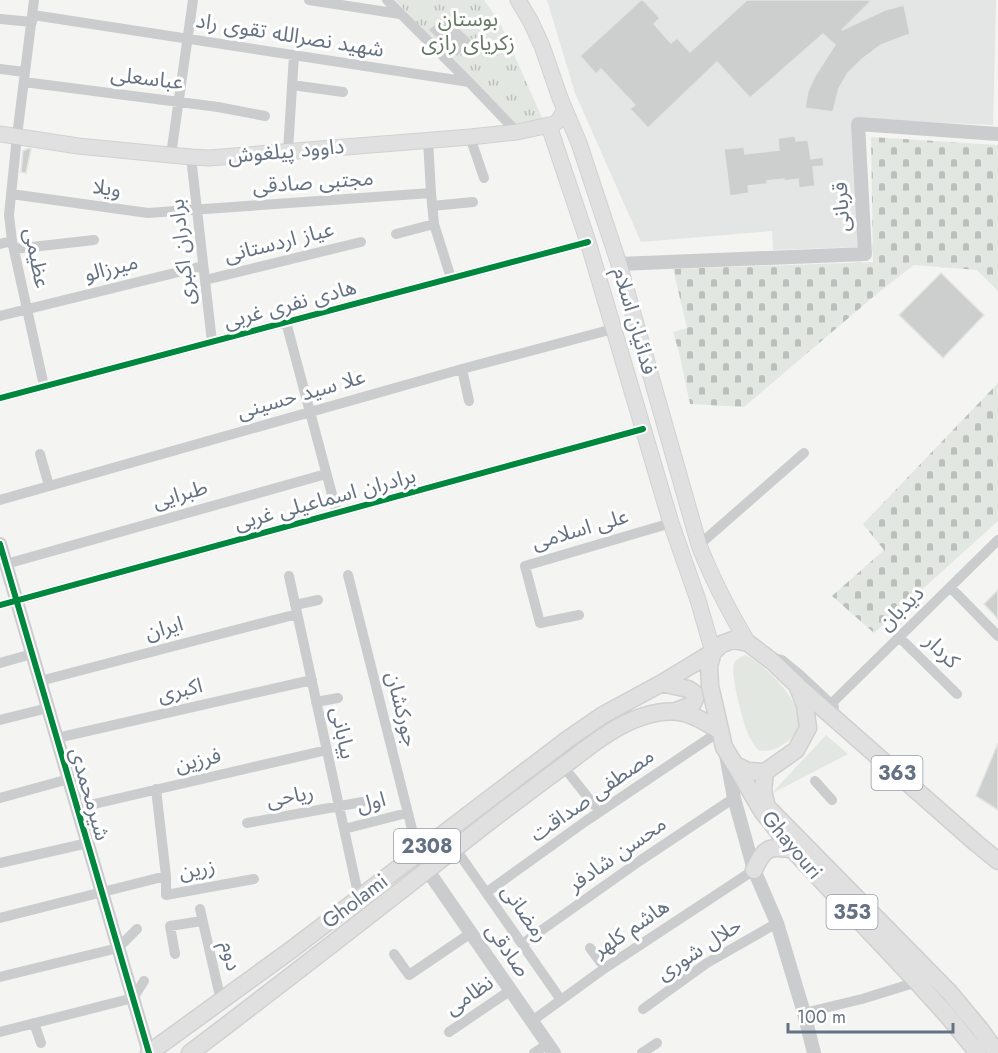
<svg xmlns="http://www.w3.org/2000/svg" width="998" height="1053" font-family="Jost,'Noto Sans Arabic',sans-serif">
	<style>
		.built { fill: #e4e6e5 }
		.green { fill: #e3e7e1 }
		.cemetery { fill: url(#cemetery-stones) }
		.park { fill: url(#park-tufts) }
		.building { fill: #cdcece; stroke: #e4e4e2; stroke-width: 1.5 }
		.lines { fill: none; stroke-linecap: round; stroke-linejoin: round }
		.secondary-casing { stroke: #d0d2d2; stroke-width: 17 }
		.primary-casing { stroke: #d0d0d0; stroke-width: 19 }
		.minor { stroke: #cbcccd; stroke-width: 10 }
		.tertiary { stroke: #cbcccd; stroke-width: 14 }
		.secondary { stroke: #e0e0e0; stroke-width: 15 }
		.primary { stroke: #e0e0e0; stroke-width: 16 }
		.cycleway-casing { stroke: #fff; stroke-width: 10 }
		.cycleway { stroke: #00873e; stroke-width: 6 }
		.labels { text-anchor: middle; stroke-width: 6; stroke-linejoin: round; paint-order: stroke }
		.shield { fill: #fff; stroke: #929ca8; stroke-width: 1.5 }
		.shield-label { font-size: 20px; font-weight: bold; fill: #647283 }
		.park-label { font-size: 21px; fill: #657a63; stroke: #fff }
		.street-label { font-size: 21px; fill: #647283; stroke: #fff }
	</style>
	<defs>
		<pattern id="cemetery-stones" width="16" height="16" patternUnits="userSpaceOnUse" patternTransform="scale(1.5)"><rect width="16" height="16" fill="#e3e7e1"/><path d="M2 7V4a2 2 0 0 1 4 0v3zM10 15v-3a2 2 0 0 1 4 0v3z" fill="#bcc0bc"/></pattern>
		<pattern id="park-tufts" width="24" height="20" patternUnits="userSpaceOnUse" patternTransform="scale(1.5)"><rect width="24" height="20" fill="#e3e7e1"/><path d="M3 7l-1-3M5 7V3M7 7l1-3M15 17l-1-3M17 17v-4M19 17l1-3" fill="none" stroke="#bcc0bc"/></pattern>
	</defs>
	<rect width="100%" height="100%" fill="#f4f4f2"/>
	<path class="built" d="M547 0H996L993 125 853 119 858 247 773 250 772 231 641 242 575 93Z"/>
	<path class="green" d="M745 655C763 662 797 698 799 717 800 728 793 739 784 744 775 750 769 752 758 750 755 746 752 742 750 738 744 727 730 675 734 664 736 659 741 657 745 655Z
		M826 735 848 754 771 794Z"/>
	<path class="cemetery" d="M871 137 998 145V291L977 270 914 265 879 292 744 407 690 404 679 352 673 332 687 328 673 269 873 262Z
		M998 383V521L874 633 832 596 884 550 863 524Z"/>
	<path class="park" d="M395 0H484L500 23 543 120 513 124Z"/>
	<path class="building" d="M641 0H643L660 18 654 24 671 43 677 38 690 52 747 0H872L842 30 885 10 904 5 910 34 881 45 862 59 848 73 839 88 833 112 805 108 808 91 815 76 835 45 823 34 750 98 717 62 648 128 630 109 635 105 601 69 596 74 580 56Z
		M445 15 473 41 457 57 428 30Z
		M795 136 796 141 808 140 811 159 823 157 824 166 813 167 815 186 799 188 798 179 784 181V179L767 181V184L748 186 749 193 730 196 724 149 744 147 745 154 779 150 778 138Z
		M29 148 31 149 26 173 21 172 23 151Z
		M941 273 984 315 943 358 899 315Z
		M998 590V619L984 604Z
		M998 743V810L976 796Z"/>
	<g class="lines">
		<defs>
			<path id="secondary" d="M518 0 531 22 542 46 560 98 579 143 619 264 699 545C712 579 729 611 748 643
				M549 126 588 242 671 523 698 600 713 652
				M0 134 78 146 191 157 209 158 470 137 517 132 554 124 558 121 565 110"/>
			<path id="primary" d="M662 683 688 689 694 693 695 699 692 705 676 711
				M800 688 976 843 998 861
				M735 765 762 811 792 849 917 982 947 1015 978 1053
				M765 772 763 791 767 807 950 993 980 1029 997 1053
				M754 870C765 845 771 846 796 850
				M149 1053 291 950 568 739 603 715 662 683 713 652 722 644 733 640 748 643 773 662 797 685 805 705 808 728 796 750 765 772 748 771 735 765 724 747 710 686 709 666 713 652
				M190 1053C291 977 390 899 490 821 515 802 540 783 566 764 590 746 615 725 644 716 677 706 692 713 720 731"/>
		</defs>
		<use href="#secondary" class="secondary-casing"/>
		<use href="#primary" class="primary-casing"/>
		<path class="minor" d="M34 0 17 136 9 215 12 241 44 386
			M309 0 400 14
			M387 0 469 82 517 132
			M33 15 469 82
			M0 19 32 22
			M0 69 25 72
			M24 82 218 107 265 116
			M292 85 343 92
			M470 137 484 178
			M428 140 431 193 434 224 451 278
			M288 151 294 55
			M171 155 193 0
			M191 157 212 342
			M11 194 148 213 431 193
			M432 206 473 202
			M396 234 434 224
			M0 244 12 241
			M14 249 94 240
			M205 280 361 242
			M0 316 203 266
			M286 322 337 513
			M462 369 469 401
			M0 398 588 242
			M40 454 49 486
			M0 500 462 369 613 329
			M699 545 804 453
			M6 564 326 474
			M348 575 418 853
			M289 576 359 898
			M950 587 998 636
			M0 605 643 429
			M295 605 318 600
			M579 615 540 623 525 566 671 523
			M899 637 957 694
			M778 659 782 660 799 674 834 707
			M0 663 32 654
			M40 681 297 614
			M316 702 338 698
			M831 704 998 540
			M0 720 48 708
			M57 738 312 680
			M563 766 594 805
			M815 781 832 800
			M156 789 166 876V895L254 879
			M0 798 69 779
			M77 808 327 750
			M247 823 362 802
			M344 829 407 813
			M455 848 561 1000
			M0 863 88 843
			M487 892 586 821 720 731
			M200 909 221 1001
			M0 918 166 876
			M522 944 641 860 734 798
			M590 948 605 968
			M175 954 170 926 202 921
			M394 954 409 975 471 933
			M0 977 118 948 137 929
			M643 1009 707 963 777 923
			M804 1013 862 999 917 982
			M532 1021 605 968 754 870
			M34 1023 41 1043
			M0 1032 133 998 144 981
			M449 1032 511 990
			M534 1053 548 1044
			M642 1053 657 1043"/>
		<path class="tertiary" d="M619 264 865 254 858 124 998 134
			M0 544 149 1053
			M726 755 734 798 754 870 777 923 804 1013 814 1053
			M428 871 554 1053"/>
		<use href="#secondary" class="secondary"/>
		<use href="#primary" class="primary"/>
		<defs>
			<path id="cycleway" d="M0 398 588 242
				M0 544 149 1053
				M0 605 643 429"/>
		</defs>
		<use href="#cycleway" class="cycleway-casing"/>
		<use href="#cycleway" class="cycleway"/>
	</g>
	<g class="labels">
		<g class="shield">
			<rect x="871.5" y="756" width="51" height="34" rx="4.5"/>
			<rect x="394" y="829" width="66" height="34" rx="4.5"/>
			<rect x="826.5" y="895" width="51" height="34" rx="4.5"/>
		</g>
		<g class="shield-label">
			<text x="897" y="780">363</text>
			<text x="427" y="853">2308</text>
			<text x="852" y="919">353</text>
		</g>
		<g class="park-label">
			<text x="468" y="26">بوستان<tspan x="468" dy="24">زکریای رازی</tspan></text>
		</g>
		<g class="street-label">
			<text transform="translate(290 35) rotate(9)" y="7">شهید نصرالله تقوی راد</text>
			<text transform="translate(147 78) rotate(7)" y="7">عباسعلی</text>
			<text transform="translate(286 151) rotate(-5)" y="7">داوود پیلغوش</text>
			<text transform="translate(313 182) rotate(-4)" y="7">مجتبی صادقی</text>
			<text transform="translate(107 188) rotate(8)" y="7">ویلا</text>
			<text transform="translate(841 207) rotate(-93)" y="7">قربانی</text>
			<text transform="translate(279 242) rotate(-14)" y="7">عیاز اردستانی</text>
			<text transform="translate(182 252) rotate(-96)" y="7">برادران اکبری</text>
			<text transform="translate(37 258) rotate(79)" y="7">عظیمی</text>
			<text transform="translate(111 268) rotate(-14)" y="7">میرزالو</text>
			<text transform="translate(290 304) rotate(-15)" y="7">هادی نفری غربی</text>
			<text transform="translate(635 321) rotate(74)" y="7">فدائیان اسلام</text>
			<text transform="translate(301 394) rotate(-16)" y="7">علا سید حسینی</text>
			<text transform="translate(180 494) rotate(-16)" y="7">طبرایی</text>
			<text transform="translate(325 499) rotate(-15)" y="7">برادران اسماعیلی غربی</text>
			<text transform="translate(580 529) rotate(-16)" y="7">علی اسلامی</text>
			<text transform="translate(901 608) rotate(-44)" y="7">دیدبان</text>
			<text transform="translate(164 628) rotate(-15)" y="7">ایران</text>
			<text transform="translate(942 651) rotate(44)" y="7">کردار</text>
			<text transform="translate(180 690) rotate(-13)" y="7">اکبری</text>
			<text transform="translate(402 709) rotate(76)" y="7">جورکشان</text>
			<text transform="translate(343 733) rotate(78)" y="7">بیابانی</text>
			<text transform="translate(198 760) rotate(-13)" y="7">فرزین</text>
			<text transform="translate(90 794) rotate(74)" y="7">شیرمحمدی</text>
			<text transform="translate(592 795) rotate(-35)" y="7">مصطفی صداقت</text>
			<text transform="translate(290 796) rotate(-10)" y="7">ریاحی</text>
			<text transform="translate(371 802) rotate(-14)" y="7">اول</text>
			<text transform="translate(792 845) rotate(50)" y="7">Ghayouri</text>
			<text transform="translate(617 854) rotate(-35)" y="7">محسن شادفر</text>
			<text transform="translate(197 869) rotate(-10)" y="7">زرین</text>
			<text transform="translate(355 901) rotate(-37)" y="7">Gholami</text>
			<text transform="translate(525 913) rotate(55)" y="7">رمضانی</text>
			<text transform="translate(631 928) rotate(-34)" y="7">هاشم کلهر</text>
			<text transform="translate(699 949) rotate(-33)" y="7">حلال شوری</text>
			<text transform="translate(508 950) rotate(55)" y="7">صادقی</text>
			<text transform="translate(231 956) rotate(77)" y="7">دوم</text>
			<text transform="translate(469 995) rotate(-34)" y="7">نظامی</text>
		</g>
	</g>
	<path d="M788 1023v9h165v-9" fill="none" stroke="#647283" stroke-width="3"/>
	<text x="797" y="1023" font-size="18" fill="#647283" stroke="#ffffff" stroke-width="4.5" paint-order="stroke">100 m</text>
</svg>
